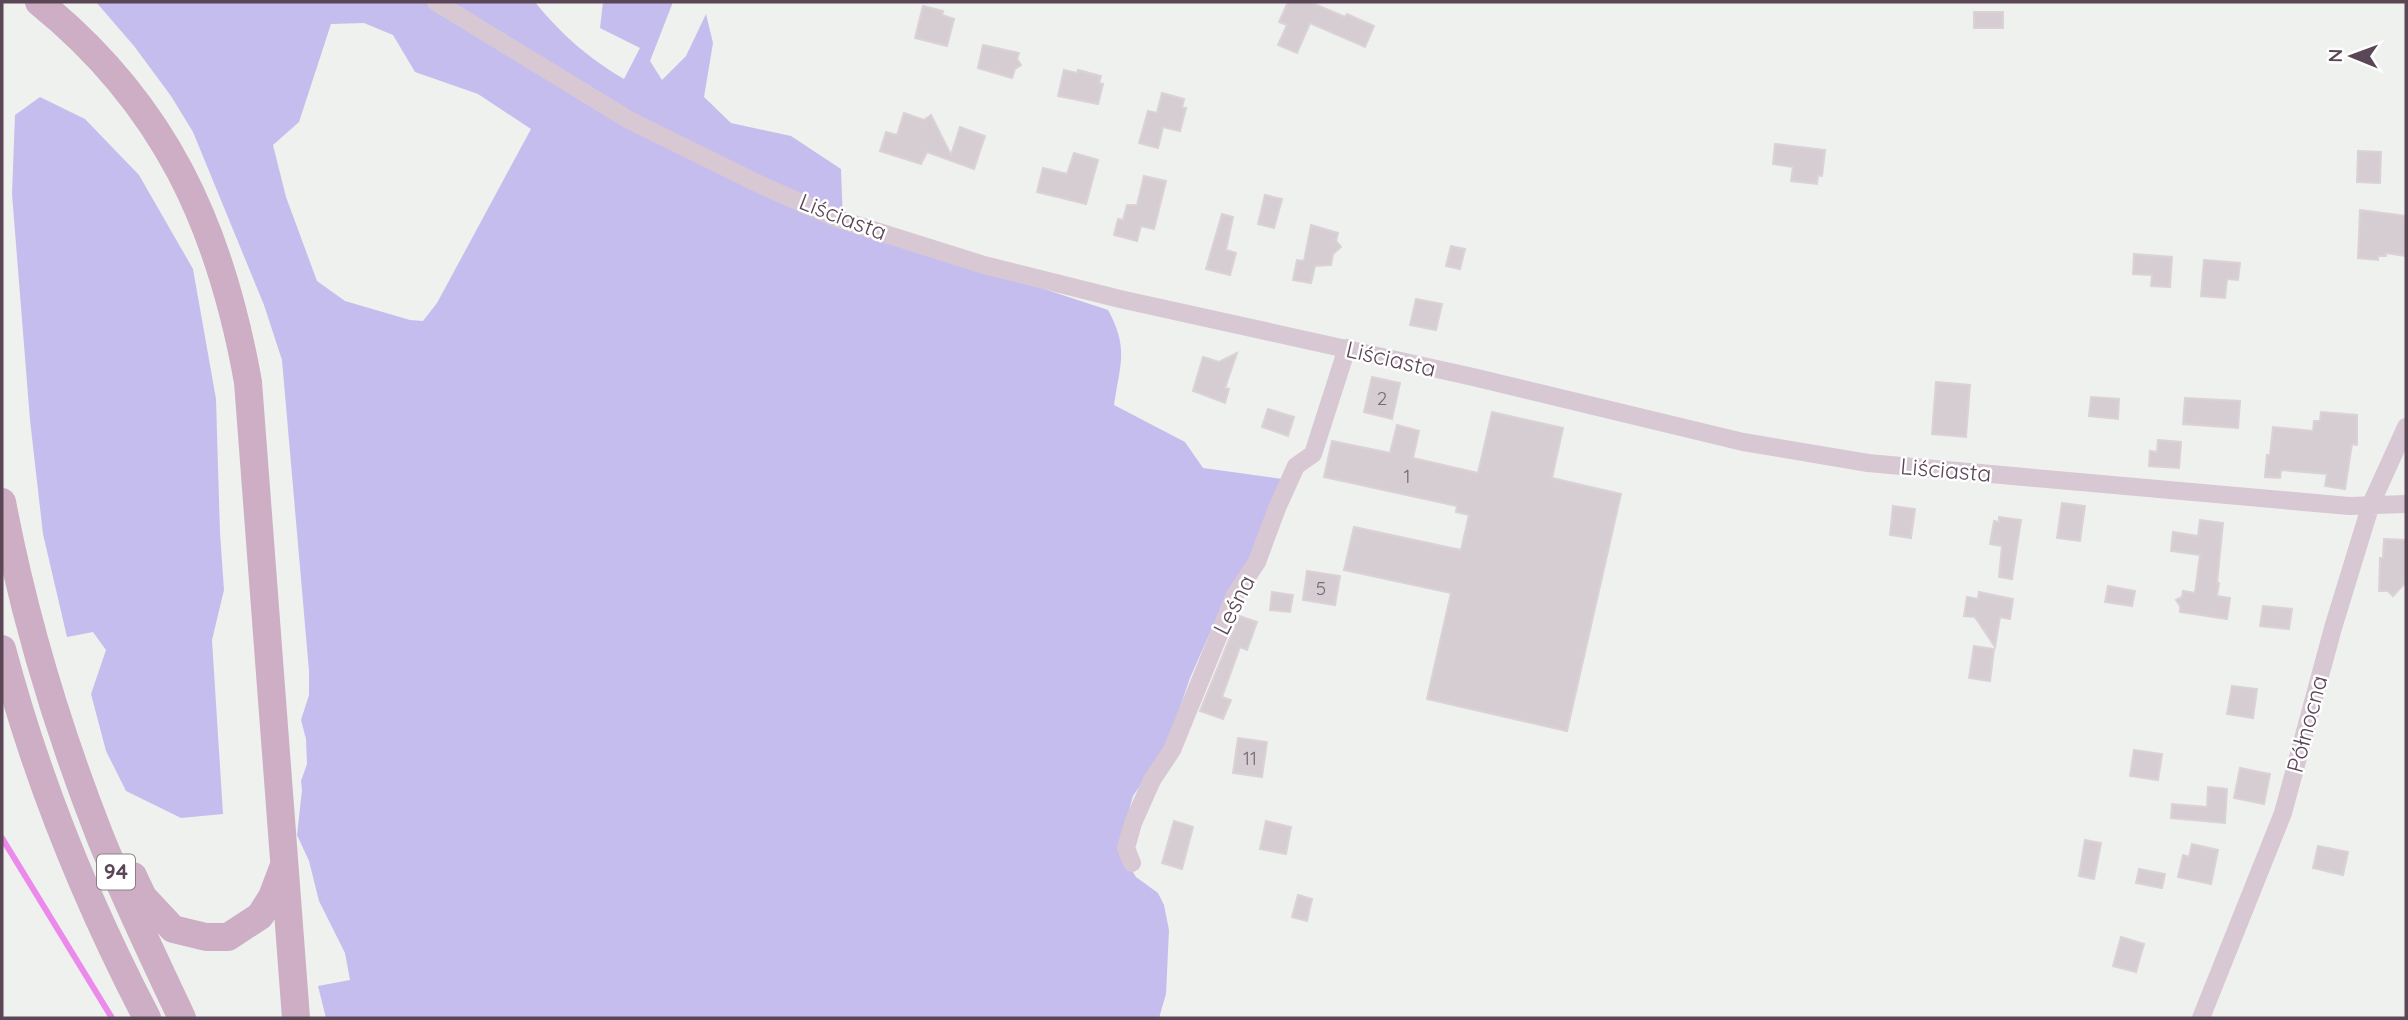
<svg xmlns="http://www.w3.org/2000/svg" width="2408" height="1020" font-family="Quicksand,sans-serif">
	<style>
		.green { fill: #c5bdee; fill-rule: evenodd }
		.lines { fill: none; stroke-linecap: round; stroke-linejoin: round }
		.stream { stroke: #eb8aeb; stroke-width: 6 }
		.building { fill: #d6cdd2; stroke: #dad2d6; stroke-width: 2 }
		.minor { stroke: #d8c8d4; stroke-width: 18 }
		.primary { stroke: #cdaec4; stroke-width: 28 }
		.labels { text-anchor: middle; stroke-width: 5; stroke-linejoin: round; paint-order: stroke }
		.number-label { font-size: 19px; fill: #7a6875 }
		.shield { fill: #fff; stroke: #8c7e89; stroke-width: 2 }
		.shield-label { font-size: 21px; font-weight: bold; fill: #5b4656 }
		.street-label { font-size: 23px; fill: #5b4656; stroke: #fff }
	</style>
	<rect width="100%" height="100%" fill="#eff1ee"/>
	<path class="green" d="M96 2H535C561 34 588 58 624 79L640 48 600 28 603 2H673L650 61 662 80 686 56 706 14 713 43 704 97 731 123 791 136 841 169 843 223 1108 310C1129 348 1120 364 1114 405L1185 442 1203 468 1282 479 1263 535 1224 601 1190 678 1166 748 1133 796 1126 821 1127 862 1136 877 1158 893 1164 905 1169 930 1166 994 1159 1018H326L318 986 350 980 345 953 319 901 309 861 297 835 302 790 301 781 307 764 306 739 301 720 309 695V671L282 360 264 305 193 132 171 96 134 46ZM364 23 393 35 415 72 478 94 531 129 437 303 423 321 410 320 345 301 317 281 286 197 273 145 299 122 331 24Z
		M40 97 85 119 139 175 193 269 216 399 220 533 224 590 212 640 223 814 181 818 126 791 106 751 91 694 106 650 93 632 67 637 43 534 30 420 12 194 15 115Z"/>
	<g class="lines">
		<path class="stream" d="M2 838 112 1018"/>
	</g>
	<path class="building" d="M1288 2H1310L1345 17 1347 14 1374 26 1365 47 1310 23 1297 53 1278 45 1287 25 1279 22Z
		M923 6 943 11 942 15 954 19 947 46 915 38Z
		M1974 12H2003V28H1974Z
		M983 45 1019 53 1017 59 1021 65 1015 69 1012 78 978 68Z
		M1064 70 1077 73 1078 70 1101 76 1099 83 1103 84 1098 104 1058 96Z
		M1162 93 1184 99 1182 108H1186L1180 131 1163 127 1158 148 1139 143 1148 111 1157 113Z
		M904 113 924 120 931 115 951 155 960 127 985 136 974 169 927 152 921 164 880 151 886 132 897 135Z
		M1775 144 1825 150 1822 176 1818 175 1817 184 1791 181 1793 167 1773 164Z
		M2358 151 2381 152 2380 183 2357 182Z
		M1074 153 1098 160 1086 204 1037 192 1043 168 1067 174Z
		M1144 176 1166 181 1154 229 1141 226 1137 241 1114 235 1118 219 1123 220 1127 205H1137Z
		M1265 195 1282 199 1274 228 1258 224Z
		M2360 210 2406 216V256L2386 253V256H2378V260L2358 258Z
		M1222 214 1233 217 1226 250 1236 253 1230 275 1206 269Z
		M1311 225 1338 233 1336 241 1341 247 1333 254 1331 265 1315 266 1311 283 1293 280 1297 260 1304 261Z
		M1451 246 1465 249 1460 269 1446 266Z
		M2134 254 2172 257 2170 287 2151 286 2152 275 2133 274Z
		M2204 260 2240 263 2238 280 2227 279 2225 298 2201 296Z
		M1416 299 1442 304 1436 330 1410 325Z
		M1237 353 1225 388 1229 389 1225 403 1193 391 1203 357 1219 362Z
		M1372 377 1400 383 1392 419 1364 412Z
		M1936 382 1970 385 1966 437 1932 434Z
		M2091 397 2119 399 2118 419 2089 416Z
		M2185 398 2240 401 2238 428 2183 424Z
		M1268 409 1294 417 1288 436 1262 427Z
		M1492 412 1563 428 1552 478 1621 494 1567 731 1427 699 1451 593 1344 570 1354 527 1461 550 1469 515 1456 512 1457 506 1324 477 1332 441 1390 453 1397 425 1419 431 1413 458 1478 473Z
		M2321 412 2357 415V445L2352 444 2345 489 2325 486 2327 474 2281 470 2280 478 2265 477 2267 455H2270L2273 427 2313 431 2314 421H2320Z
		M2158 440 2181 442 2179 468 2149 466 2150 451 2157 452Z
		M2062 503 2085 506 2080 541 2057 538Z
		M1893 506 1915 509 1911 538 1890 535Z
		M1999 517 2021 520 2012 579 1999 577 2002 546 1990 544 1994 521 1999 522Z
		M2200 520 2223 523 2217 583H2219L2217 596 2230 598 2227 619 2180 612V606L2176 600 2182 597 2183 591 2195 593 2200 555 2171 551 2173 532 2198 536Z
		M2384 539 2406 540V582L2393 596 2388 591H2379L2380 558H2383Z
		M1307 571 1340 576 1335 605 1303 600Z
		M2108 586 2135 591 2132 606 2105 602Z
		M1272 592 1293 595 1290 612 1270 610Z
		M1979 592 2013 599 2010 619 2000 617 1995 647 1975 617 1964 616 1967 597 1978 599Z
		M2263 606 2292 609 2289 629 2260 626Z
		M1239 616 1257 622 1247 650 1240 647 1222 697 1231 700 1223 719 1200 711Z
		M1974 646 1994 649 1990 681 1969 678Z
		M2232 686 2257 689 2253 718 2227 714Z
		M1238 738 1267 742 1262 777 1233 773Z
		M2134 750 2162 754 2158 780 2130 776Z
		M2240 768 2270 774 2264 804 2234 798Z
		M2208 787 2227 789 2225 823 2171 818 2172 804 2207 807Z
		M1174 821 1193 827 1182 869 1162 863Z
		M1266 821 1291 827 1286 854 1260 849Z
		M2085 840 2101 843 2094 879 2079 876Z
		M2192 844 2218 850 2211 884 2178 877 2183 855 2189 857Z
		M2318 846 2348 852 2343 875 2313 868Z
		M2139 869 2165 874 2162 888 2136 883Z
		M1298 895 1312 899 1307 921 1292 917Z
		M2121 937 2144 944 2136 972 2113 966Z"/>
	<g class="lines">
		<path class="minor" d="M436 2 629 120 763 186 838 219 984 265 1120 299 1473 377 1743 442 1868 463 2349 506 2406 504
			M1132 863 1126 848 1133 823 1152 780 1172 750 1235 595 1257 562 1277 508 1296 466 1313 454 1347 348
			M2201 1018 2283 813 2333 628 2371 504 2406 427"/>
		<path class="primary" d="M39 2C165 104 220 226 248 382L296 1018
			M2 502C24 617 58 730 101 839 126 900 154 959 182 1018
			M2 649C36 777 86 901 147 1018
			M133 876 143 897 173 929 206 937H228L260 916 272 897 283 868"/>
	</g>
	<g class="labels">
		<g class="number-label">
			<text x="1382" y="405">2</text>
			<text x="1407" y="483">1</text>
			<text x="1321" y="595">5</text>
			<text x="1250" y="765">11</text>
		</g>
		<rect class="shield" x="97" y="854.5" width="38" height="35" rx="5"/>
		<g class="shield-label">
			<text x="116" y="879">94</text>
		</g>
		<g class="street-label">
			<text transform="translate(843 217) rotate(21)" y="8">Liściasta</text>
			<text transform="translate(1391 359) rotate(13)" y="8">Liściasta</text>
			<text transform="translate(1946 470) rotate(5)" y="8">Liściasta</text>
			<text transform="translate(1234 605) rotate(-63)" y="8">Leśna</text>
			<text transform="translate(2307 724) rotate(-75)" y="8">Północna</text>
		</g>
	</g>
	<rect width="2408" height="1020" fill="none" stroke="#5b4656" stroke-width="7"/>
	<g transform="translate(2352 56) rotate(271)" stroke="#ffffff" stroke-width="5" paint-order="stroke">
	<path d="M0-5L12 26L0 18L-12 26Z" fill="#5b4656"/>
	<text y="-10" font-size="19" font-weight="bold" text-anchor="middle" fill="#5b4656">N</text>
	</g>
</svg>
